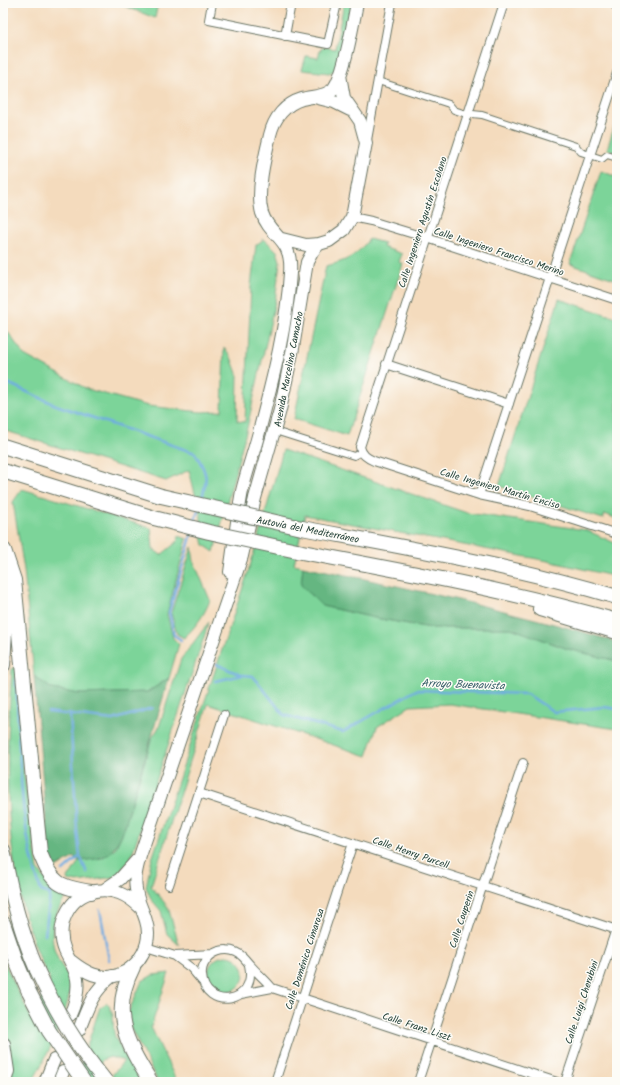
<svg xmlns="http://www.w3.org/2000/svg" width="620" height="1085" font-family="Kalam,sans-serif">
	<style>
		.green { fill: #7cd499; stroke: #4e8866 }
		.forest { fill: #65b681; stroke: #427a5a }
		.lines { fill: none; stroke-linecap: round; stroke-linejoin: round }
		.stream { stroke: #6face1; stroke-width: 2.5 }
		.pedestrian-casing { stroke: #6a7464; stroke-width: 8 }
		.minor-casing { stroke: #6a7464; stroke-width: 10 }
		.primary-casing { stroke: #6a7464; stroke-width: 14 }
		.motorway-casing { stroke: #6a7464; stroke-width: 16 }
		.pedestrian { stroke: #fff; stroke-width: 6 }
		.minor { stroke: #fff; stroke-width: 8 }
		.primary { stroke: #fff; stroke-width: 12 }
		.motorway { stroke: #fff; stroke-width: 14 }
		.motorway-bridge-casing { stroke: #6a7464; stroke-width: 16; stroke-linecap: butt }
		.motorway-bridge { stroke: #fff; stroke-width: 14 }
		.labels { text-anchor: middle; stroke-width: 3; stroke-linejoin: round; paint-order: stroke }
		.street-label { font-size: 10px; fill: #1f3d34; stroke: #fdfcf7 }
		.water-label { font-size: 11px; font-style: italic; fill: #375e68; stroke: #fdfcf7 }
	</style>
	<rect width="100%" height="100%" fill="#fdfcf7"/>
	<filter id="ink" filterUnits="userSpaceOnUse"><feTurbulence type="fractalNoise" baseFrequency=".025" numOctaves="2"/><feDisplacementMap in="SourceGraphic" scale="8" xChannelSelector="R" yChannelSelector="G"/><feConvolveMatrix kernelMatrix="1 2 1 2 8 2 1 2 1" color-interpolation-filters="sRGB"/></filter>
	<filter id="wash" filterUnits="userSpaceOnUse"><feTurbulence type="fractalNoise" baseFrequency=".012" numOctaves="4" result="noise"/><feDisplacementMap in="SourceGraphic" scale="16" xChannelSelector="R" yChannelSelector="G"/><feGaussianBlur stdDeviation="0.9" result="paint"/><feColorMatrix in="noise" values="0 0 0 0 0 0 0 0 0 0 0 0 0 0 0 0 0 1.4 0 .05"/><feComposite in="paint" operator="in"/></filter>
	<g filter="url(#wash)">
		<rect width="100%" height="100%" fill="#f4dbbd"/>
		<path class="green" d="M116 3H158L155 18Z
			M344 3H352L336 70 329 73 302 70 306 56 318 58 320 50 324 47 335 49Z
			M617 118V152L607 149Z
			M601 171 617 177V280L570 264Z
			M264 239 277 251 280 261 275 302 247 428 214 552 204 545 201 532V517L189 470 166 481 3 430V325L24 355 87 389 148 406 201 412 222 411 224 347 231 357 238 376 237 421 245 422 251 286 256 245Z
			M369 239 384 243 383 247 402 254 399 262 403 264 347 436 294 419 326 266C347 261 356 256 369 239Z
			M559 299 617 318V519L605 514 603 519 499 486Z
			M283 450 467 513 586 530 617 544V577L548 561 305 515 294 564 303 566 301 585 322 606 375 618 431 628H511L568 649 617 661V729L450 704 410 706 377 727 367 756 208 704 151 886 168 907 179 945 167 934 161 911 151 899 146 887 151 862 251 563Z
			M22 489 151 528 153 549 161 555 177 542 179 536 187 539 167 614 173 638 179 644 169 678 148 692 79 694 52 689 34 676 24 570 13 502Z
			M192 547 194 562 210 600C204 616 196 626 184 638L177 634 171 613Z
			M209 622 130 860 115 877 77 882 67 880 79 861 102 858 115 849 123 832 152 738 159 727 181 659Z
			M16 667 24 773 38 869C46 882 54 888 68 894 52 916 46 939 61 965 65 971 70 976 70 983 71 1010 46 1058 32 1082H10L12 1073 3 1011V956L5 964 32 1020 50 981C2 883 4 774 12 669Z
			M208 974a18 18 0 1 1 36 0a18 18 0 1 1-36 0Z
			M169 973 151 1027 177 1082H158L131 1029 128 1013 142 981 153 975Z
			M107 1003C118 1017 110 1025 116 1039 123 1054 133 1068 142 1082H118L112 1075 124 1061 110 1057 102 1060 93 1082H75L100 1007Z"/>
		<path class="forest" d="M303 566C409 588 514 611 617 642V661L568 649 511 628H431L375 618 322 606 301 585Z
			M34 676 52 689 79 694 148 692 169 678 123 832C110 858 106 858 79 861L74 857 54 869 49 856Z"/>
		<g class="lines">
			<path class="stream" d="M3 381 56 405 195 453C208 474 208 478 201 501
				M194 524 198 510
				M181 640 174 635 169 612 192 533
				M216 664 241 675
				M16 679C20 750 18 823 41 891L50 894
				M215 681 243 675 253 676 284 715 343 732 416 690 527 694 554 712 604 707 617 709
				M48 712 113 720 152 708
				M70 714 77 830 80 856 87 873
				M63 871 80 856
				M100 910 109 960
				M45 935 50 894 53 886"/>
		</g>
	</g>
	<g filter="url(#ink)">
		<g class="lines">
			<defs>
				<path id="pedestrian" d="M378 81 449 104 454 110 463 113 482 115 576 146 581 152 602 159 607 155 617 158
					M275 431 354 456 361 452"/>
				<path id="minor" d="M212 3 209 20 328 44 337 3
					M504 3 360 447C362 455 367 458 374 461L479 495 530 506 617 534
					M613 3 617 7
					M285 36 291 3
					M367 140 392 3
					M352 217 371 221 427 238 617 300
					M386 364 509 404
					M479 495 617 73
					M199 793 617 930
					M169 885 224 715
					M146 947 175 956 212 954
					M175 956 191 968 202 981
					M249 965C258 1005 204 1011 202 975 201 968 205 961 210 956 220 948 234 948 243 957 246 960 248 963 251 966 258 974 266 980 272 988
					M241 994 272 988 557 1082
					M275 1082 353 843
					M418 1082 523 763
					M565 1082 616 929"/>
				<path id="primary" d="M314 97 334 102 350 110
					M282 239 306 245 319 244 329 241 344 230 352 217 366 143 360 121 344 98 340 75
					M230 572C234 545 237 518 242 491 247 470 255 449 260 428 273 378 287 325 290 273 293 237 270 238 262 213 256 192 265 156 270 135 274 118 285 104 302 99 312 96 327 97 334 88 345 72 353 23 357 3
					M104 890 120 879 137 860
					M71 961C85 972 100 981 118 975 140 967 153 943 146 921 143 910 137 901 136 889 134 877 137 867 140 856L242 556 255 498 280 410 293 348 307 262 313 251 319 244
					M70 1015C75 1004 79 992 77 979 75 968 69 960 65 951 55 926 68 896 96 891 114 888 127 895 140 907
					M79 1030C88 1007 92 992 112 976
					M45 1082 54 1060
					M59 1082 63 1072"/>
				<path id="motorway" d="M3 446 161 496
					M3 471 154 518
					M302 528C408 548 514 566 617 597
					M4 550 14 580 40 853C52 884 59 887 91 892
					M297 551C404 571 512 591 617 621
					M540 609 617 632
					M3 665 5 631V576
					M3 850C11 892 20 931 37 970
					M3 923 16 961 29 992
					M133 967C110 1012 125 1042 151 1082
					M3 1044 7 1071 4 1082"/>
			</defs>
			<use href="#pedestrian" class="pedestrian-casing"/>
			<use href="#minor" class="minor-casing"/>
			<use href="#primary" class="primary-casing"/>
			<use href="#motorway" class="motorway-casing"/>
			<use href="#pedestrian" class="pedestrian"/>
			<use href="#minor" class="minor"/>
			<use href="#primary" class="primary"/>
			<use href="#motorway" class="motorway"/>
			<defs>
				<path id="motorway-bridge" d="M161 496 302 528
					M154 518 209 532 297 551
					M37 970C57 1013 76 1045 106 1082
					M29 992 49 1031 84 1082"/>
			</defs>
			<use href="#motorway-bridge" class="motorway-bridge-casing"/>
			<use href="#motorway-bridge" class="motorway-bridge"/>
		</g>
	</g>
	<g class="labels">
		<g class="street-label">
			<text transform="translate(422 222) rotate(-72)" y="4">Calle Ingeniero Agustín Escolano</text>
			<text transform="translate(499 251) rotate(18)" y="4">Calle Ingeniero Francisco Merino</text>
			<text transform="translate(288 369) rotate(-79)" y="4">Avenida Marcelino Camacho</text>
			<text transform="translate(500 488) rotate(16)" y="4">Calle Ingeniero Martín Enciso</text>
			<text transform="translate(308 529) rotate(11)" y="4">Autovía del Mediterráneo</text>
			<text transform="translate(411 852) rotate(19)" y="4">Calle Henry Purcell</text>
			<text transform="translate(461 919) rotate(-72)" y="4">Calle Couperin</text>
			<text transform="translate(304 959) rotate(-72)" y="4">Calle Doménico Cimarosa</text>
			<text transform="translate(581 1002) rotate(-72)" y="4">Calle Luigi Cherubini</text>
			<text transform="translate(417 1026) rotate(18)" y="4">Calle Franz Liszt</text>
		</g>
		<g class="water-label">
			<text transform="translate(463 684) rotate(2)" y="4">Arroyo Buenavista</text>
		</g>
	</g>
	<rect width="620" height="1085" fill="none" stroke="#fdfcf7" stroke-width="16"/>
</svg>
